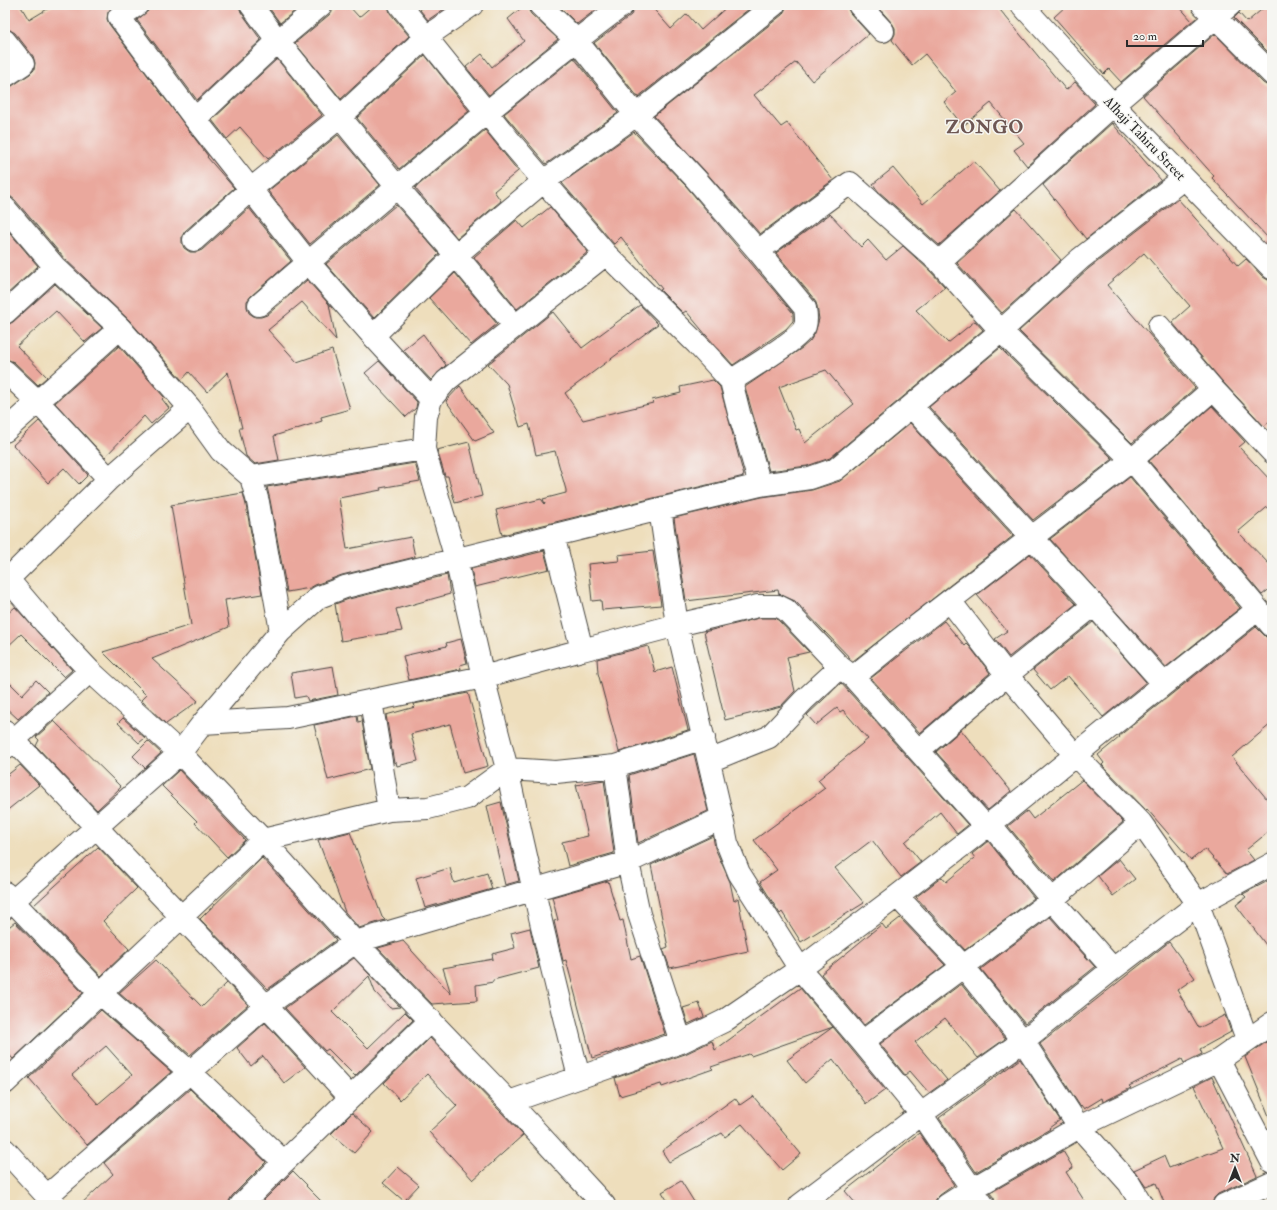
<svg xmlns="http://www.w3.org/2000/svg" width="1277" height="1210" font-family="'IM FELL Double Pica',serif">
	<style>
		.building { fill: #eaa89d; fill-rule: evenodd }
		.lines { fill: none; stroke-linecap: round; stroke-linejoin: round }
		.minor-casing { stroke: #484641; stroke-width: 24 }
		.minor { stroke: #fff; stroke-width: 22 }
		.labels { text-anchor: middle; stroke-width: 3; stroke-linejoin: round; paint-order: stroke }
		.street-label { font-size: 14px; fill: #2b2b2b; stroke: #f6f6f2 }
		.district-label { font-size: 18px; font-weight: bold; letter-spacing: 1px; fill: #6e5753; stroke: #f6f6f2 }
	</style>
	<rect width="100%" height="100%" fill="#f6f6f2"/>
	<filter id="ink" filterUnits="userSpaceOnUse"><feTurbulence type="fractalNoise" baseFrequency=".025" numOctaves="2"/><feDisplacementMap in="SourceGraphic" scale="8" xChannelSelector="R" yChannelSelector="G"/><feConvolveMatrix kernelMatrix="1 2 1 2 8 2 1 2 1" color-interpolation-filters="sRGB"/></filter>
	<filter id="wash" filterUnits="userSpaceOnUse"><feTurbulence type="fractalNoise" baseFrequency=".012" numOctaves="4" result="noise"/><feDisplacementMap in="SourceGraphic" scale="16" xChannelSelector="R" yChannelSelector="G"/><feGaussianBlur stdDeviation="0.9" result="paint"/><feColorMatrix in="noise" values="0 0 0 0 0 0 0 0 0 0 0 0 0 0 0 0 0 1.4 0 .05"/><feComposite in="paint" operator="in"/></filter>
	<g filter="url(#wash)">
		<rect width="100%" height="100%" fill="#eedebc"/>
		<g id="blocks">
			<path class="building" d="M5 5H20L29 20 54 5H114L108 12 107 19 109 24 208 156 207 157 234 188 185 231 182 236V243L184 248 190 252H197L202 250 249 208 291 261 251 296 247 301V307L249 313 255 317H261L267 315 307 280 329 304 336 340 302 302 268 330 297 362 332 350 350 409 321 417 322 421 274 436 279 460 255 464 246 456 239 428H242L228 372 207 392 189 372 182 380 129 320 64 258 15 200 10 196H5V88L12 86 30 74 34 70 35 63 33 56 15 33 10 30 5 29Z
				M149 5H239L241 12 261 40 197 100 137 20 148 11Z
				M267 5H302L280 23Z
				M333 5H348L359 17 373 5H388L390 13 409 36 341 99 295 43 329 15 333 10Z
				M426 5H450L428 20 420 10Z
				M525 5H528V9L531 14 558 39 489 95 466 67 482 54 492 67 524 41 508 19Z
				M558 5H602L577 24Z
				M635 5H650L671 29 687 14 701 30 729 5H754L638 97 594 43 631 15 634 10Z
				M786 5H847L850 13 869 34 812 81 796 62 754 95 781 127 787 123 833 180 760 234 704 170 654 116 782 15 785 10Z
				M876 5H996L1066 90 1075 82 1095 104 1027 166 1014 150 1024 143 991 103 963 126 944 102 956 92 925 54 912 65 892 40 895 34V28L892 23Z
				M1067 5H1178L1192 21 1121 82 1109 69 1104 74 1054 17Z
				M1267 5H1272V56L1234 18 1239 13 1247 22Z
				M1215 34 1263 83 1268 86H1272V250L1265 242 1269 239 1212 178 1214 176 1143 96Z
				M425 55 469 111 399 169 357 118Z
				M574 58 618 113 546 164 504 114Z
				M277 59 322 115 268 159 240 127 227 139 212 120Z
				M1112 123 1161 180 1086 239 1043 185Z
				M485 130 518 171 494 191 501 201 457 238 415 188Z
				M634 132 686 186 793 313V321L786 329 733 365 706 335 686 311 683 313 660 290 662 289 621 237 614 244 562 183Z
				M338 135 380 185 310 244 268 191Z
				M974 161 1000 191 939 245 878 191 873 184 893 168 923 204Z
				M1178 199 1238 266 1246 259 1263 277 1268 280H1272V419L1264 426 1222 381 1172 322 1190 306 1144 253 1107 285 1195 388 1132 443 1019 331 1088 269Z
				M396 205 439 254 374 318 326 264Z
				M550 207 588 252 517 309 474 257 517 220 524 228Z
				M1016 209 1061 260 1002 313 957 263Z
				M830 214 861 247 868 240 886 260 903 246 930 271 945 287 916 310 948 343 975 321 983 330 830 458 807 466 769 471 745 387 802 348 810 341 815 333 819 319 817 306 815 300 776 253ZM826 370 854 404 805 443 799 429 796 430 779 387Z
				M5 227 38 266 5 296Z
				M455 273 497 324 471 345 429 298Z
				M55 284 102 328 85 342 56 311 17 346 47 377 38 385 14 362 5 359V325L13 322Z
				M640 305 658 324 565 393 583 420 653 403 652 400 681 393 680 387 713 380 720 387 744 476 502 535 496 510 541 499 545 504 543 499 566 493V490L555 451 536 455 529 424 520 427 507 384 488 364 553 312 582 348Z
				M423 334 446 365 431 380 403 350Z
				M119 346 164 397 162 399 169 408 151 424 144 416 105 457 55 403Z
				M1000 348 1113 459 1033 520 929 407Z
				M379 361 417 402 416 408 406 417 365 373Z
				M460 386 494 433 475 441 446 401Z
				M1212 406 1245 442 1239 447 1272 482V503L1238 532 1272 567V587L1262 595 1149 461Z
				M39 421 88 475 79 484 64 468 48 483 13 445Z
				M910 423 1013 536 853 661 795 601 779 594 778 590 686 601 674 518 762 497 812 490 840 481Z
				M469 442 482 496 455 503 448 476H445L437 450Z
				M415 463 420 481 380 488 381 490 339 498 347 549 411 537 415 557 342 575 315 585 310 588 287 592 270 500 267 487Z
				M1130 477 1240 608 1166 667 1050 539Z
				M243 493 246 505 262 594 225 600 229 627 152 659 198 701 166 724 141 700 146 695 103 652 191 625 171 505Z
				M544 551 549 569 475 587 471 569Z
				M653 551 661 605 602 610 601 600 592 601 588 564 619 561 618 555Z
				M1030 554 1076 604 1009 657 995 639 1007 631 977 595Z
				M447 575 450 594 396 609 402 631 341 641 335 604 349 599Z
				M15 607 72 670 64 677 21 634 5 649V616Z
				M759 618H775L778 620 809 652 787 657 795 691 781 706 725 720 704 632Z
				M944 621 965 646 967 644 970 647 990 673 920 733 871 678Z
				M1093 622 1146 682 1103 717 1068 676 1050 690 1033 670Z
				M1256 627 1267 638H1272V723L1232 757 1272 805V829L1246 850 1254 860 1227 874 1205 849 1191 860 1147 809 1146 810 1102 765 1104 763 1098 755 1120 737 1119 736Z
				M461 639 467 663 460 665 461 669 409 680 403 656 447 646 446 643Z
				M648 646 655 672 672 667 688 730 619 752 598 673 597 659Z
				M333 666 338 695 308 701 306 696 295 698 291 673Z
				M5 678 22 695 36 680 48 692 18 719 5 707Z
				M841 683 968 825 957 834 940 812 905 842 921 862 901 877 872 840 835 868 864 903 801 942 782 912 780 914 760 882 777 870 754 840 825 788 818 780 868 739 843 710 840 712 837 708 816 725 807 715Z
				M468 693 488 766 463 773 450 724 411 734 418 761 397 766 396 762 394 763 386 715 415 707 414 704Z
				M357 716 358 722 362 721 370 769 328 780 314 725Z
				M123 718 145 738 139 743 118 723Z
				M54 721 121 787 97 810 36 746 39 740 36 737Z
				M961 730 1011 791 988 810 936 752Z
				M148 741 161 753 145 768 133 756Z
				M694 754 708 811 638 843 629 775Z
				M20 765 39 785 5 812V777Z
				M179 770 245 840 227 857 195 823 197 821 162 786Z
				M604 780 614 853 568 866 562 842 588 836 576 785Z
				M1082 780 1123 822 1054 882 1008 826 1027 811 1033 819Z
				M501 802 519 881 505 885 487 806Z
				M350 832 382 917 385 920 359 928 345 912 318 840Z
				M713 836 715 848 730 882 734 901 738 898 748 951 670 968 663 949 668 947 651 865Z
				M988 841 1034 898 965 950 916 897 942 877 946 882 975 858 972 854Z
				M98 847 137 888 103 921 129 949 101 976 34 905Z
				M262 858 336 940 268 989 200 919Z
				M1119 859 1135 879 1113 896 1098 876Z
				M450 868 454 883 487 873 492 889 425 908 416 878Z
				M1270 880 1272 883V953L1236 905 1246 897 1243 894Z
				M608 881 620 921 623 920 631 959 640 956 665 1034 607 1054V1053L592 1058 566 960 563 961 554 921 558 920 552 897Z
				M1050 917 1095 967 1025 1023 981 969Z
				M900 918 945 965 864 1025 821 974 882 924 886 929Z
				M15 922 83 993 13 1059 5 1050V930Z
				M530 928 539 968 493 980V982L476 985 477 1001 432 1004 378 948 403 941 451 994 443 968 493 959 492 954 515 948 511 933Z
				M1169 942 1195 978 1177 990 1199 1028 1225 1015 1231 1032 1200 1049 1202 1054 1184 1063 1182 1059 1129 1086 1131 1088 1103 1102 1102 1098 1084 1109 1081 1105 1080 1106 1040 1044Z
				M354 958 400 1007 390 1008 375 992 369 976 332 1012 368 1048 405 1012 413 1020 355 1076 328 1049 325 1051 285 1008Z
				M156 960 202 1007 227 983 248 1005 190 1055 119 993Z
				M961 984 1005 1039 978 1058 945 1018 915 1042 947 1080 929 1093 910 1071 905 1075 880 1044Z
				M800 988 833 1027 751 1056 749 1054 711 1067 713 1069 662 1087 661 1084 620 1096 615 1078 685 1054 712 1041 715 1050Z
				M699 1003 704 1017 688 1024 683 1008Z
				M101 1010 171 1072 87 1145 29 1078ZM106 1046 132 1075 98 1104 72 1075Z
				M265 1023 305 1067 284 1083 263 1056 251 1066 237 1048Z
				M833 1027 885 1090 866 1104 833 1059 805 1083 787 1060Z
				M430 1038 523 1135 473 1180 429 1132 457 1106 427 1074 400 1100 384 1083Z
				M1272 1038V1121H1271L1245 1057Z
				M1020 1059 1060 1120 1049 1128 1050 1129 976 1172 939 1118Z
				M1212 1077 1257 1176 1218 1194 1214 1198 1212 1205H1165L1156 1183 1146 1187 1134 1170 1164 1156 1169 1168 1223 1148 1194 1086Z
				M190 1089 266 1162 232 1196 229 1201V1205H80L113 1174 104 1163Z
				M753 1096 801 1154 782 1170 742 1124 725 1137 722 1133 669 1162 662 1151 735 1098 740 1105Z
				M352 1113 373 1132 354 1153 331 1134Z
				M919 1133 954 1185 940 1195 936 1199 935 1205H857L845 1191Z
				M1063 1151 1073 1168 1066 1172 1087 1205H995L994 1198 990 1193Z
				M398 1167 419 1185 404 1201 383 1183Z
				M293 1171 307 1185 306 1186 325 1205H259Z
				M681 1181 696 1205H670L662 1192Z"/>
		</g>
	</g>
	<g filter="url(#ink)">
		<use href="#blocks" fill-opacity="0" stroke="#484641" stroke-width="1"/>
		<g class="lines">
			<defs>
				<path id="minor" d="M137 5 119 17 195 119 308 262 373 336 431 399
					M251 5 278 41 397 187 456 255 515 326
					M400 5 513 145 606 254 697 344 731 381 739 413 745 432 760 485
					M540 5 576 40 636 115 695 178 758 251 805 308C806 314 807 320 805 326 801 339 745 371 731 381
					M859 5 883 31
					M1022 5 1113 105 1272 268
					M1203 5 1272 74
					M5 41 23 64 5 76
					M195 119 278 41 321 5
					M5 208 55 267 120 328 190 408 221 451 251 477 258 502 281 631
					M194 240 251 189 340 117 426 37 472 5
					M758 251 850 183 939 262 1001 331 1132 460 1272 626
					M939 262 1113 105 1230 5
					M259 305C307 263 355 223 404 181 476 121 548 61 623 5
					M5 313 55 267
					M1159 326 1213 389 1272 452
					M373 336 456 255 544 181 636 115 774 5
					M5 371 37 401 109 479
					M912 407 1094 605 1164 684
					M5 431 120 328
					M251 477 424 449
					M660 509 677 625 722 818 727 843 739 873 800 969 862 1042 921 1114 983 1205
					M553 535 582 650 483 677 456 559 424 449 426 417 431 399 446 381 606 254
					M5 576 45 623 90 671 180 753 263 840 355 942 509 1102 604 1205
					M5 582 109 479 190 408
					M950 601 1007 675 1075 755 1141 823 1198 904 1247 1039
					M582 650 677 625 758 606H778L786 610 840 667 804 700 769 737 709 761
					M840 667 853 677 896 642 1132 460 1213 389
					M853 677 986 827
					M371 701 389 810
					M203 723 288 718 483 677 507 769 556 772 615 766 704 738
					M5 731 266 1006 350 1097
					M5 748 90 671
					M919 750 1007 675 1094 605
					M615 766 628 862 639 914 681 1042
					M990 824 1052 900 1113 969
					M5 893 100 993 191 1073 284 1162 241 1205
					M897 896 963 966 1023 1041 1079 1127 1129 1183 1142 1205
					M5 908 180 753 203 723 281 631 319 597 345 587 660 509 760 485 810 478 836 469 1001 331 1080 259 1184 178
					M862 1042 1052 900 1141 823
					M1219 1060 1272 1162
					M5 1083 263 840 389 810 428 808 467 798 507 769C529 873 553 975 579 1077
					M509 1102 681 1042 724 1021 800 969 897 896 1004 813 1110 727 1257 610
					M5 1150 55 1205
					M284 1162 431 1020
					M47 1196 266 1006 355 942 628 862 722 818
					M800 1205 921 1114 1023 1041 1113 969 1198 904 1272 864
					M947 1205 972 1189 1079 1127 1219 1060 1272 1023
					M1224 1205 1272 1183"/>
			</defs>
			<use href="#minor" class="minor-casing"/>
			<use href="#minor" class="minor"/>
		</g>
	</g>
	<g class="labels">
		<g class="street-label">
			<text transform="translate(1145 138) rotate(46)" y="5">Alhaji Tahiru Street</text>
		</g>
		<g class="district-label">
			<text x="985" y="133">ZONGO</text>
		</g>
	</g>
	<rect width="1277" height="1210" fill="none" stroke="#f6f6f2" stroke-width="20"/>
	<g transform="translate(1235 1168)" stroke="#f6f6f2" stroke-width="3" paint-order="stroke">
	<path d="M0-3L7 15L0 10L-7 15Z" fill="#2b2b2b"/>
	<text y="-6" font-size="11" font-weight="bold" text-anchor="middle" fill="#2b2b2b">N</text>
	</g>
	<path d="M1127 40v6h76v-6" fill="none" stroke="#2b2b2b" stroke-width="2"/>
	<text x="1133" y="40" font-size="12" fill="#2b2b2b" stroke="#f6f6f2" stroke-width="3" paint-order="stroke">20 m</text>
</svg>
